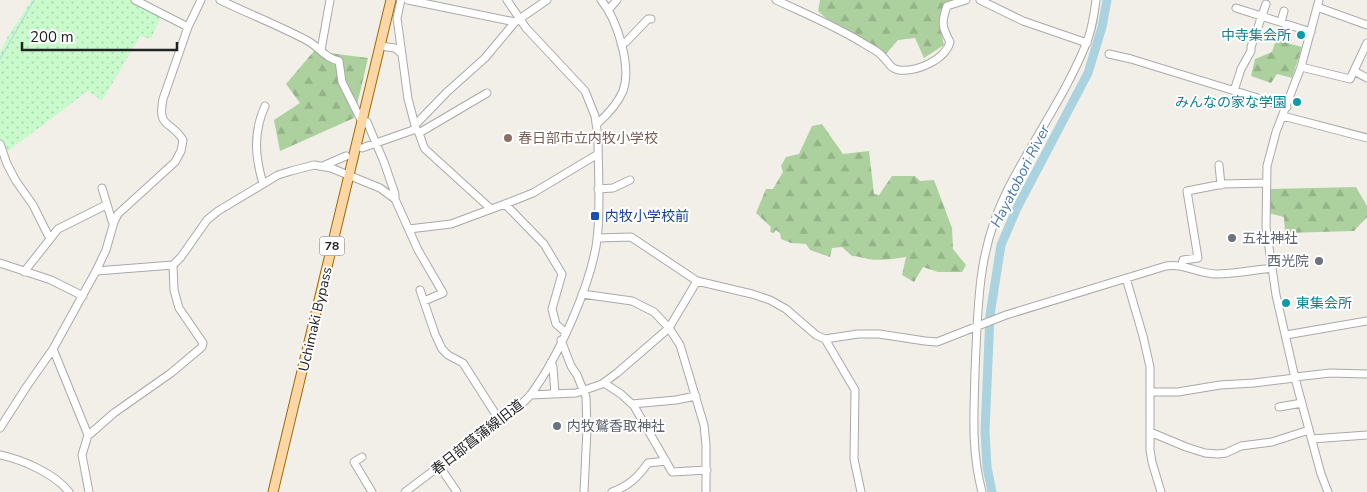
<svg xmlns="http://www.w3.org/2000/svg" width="1367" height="492" font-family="'Nunito Sans','Noto Sans JP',sans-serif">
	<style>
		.forest { fill: url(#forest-firs) }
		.park { fill: url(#park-dots) }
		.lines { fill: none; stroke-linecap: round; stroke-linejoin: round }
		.stream { stroke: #aad3df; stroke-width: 1 }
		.river { stroke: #aad3df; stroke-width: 9 }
		.minor-casing { stroke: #a9a9a9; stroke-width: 9 }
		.major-casing { stroke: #a06b00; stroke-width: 11 }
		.minor { stroke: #fff; stroke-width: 7 }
		.major { stroke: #fcd6a4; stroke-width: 9 }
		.culture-dot { fill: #0f9aa8; stroke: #fff; stroke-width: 2 }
		.education-dot { fill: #8d6e63; stroke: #fff; stroke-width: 2 }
		.transit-dot { fill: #1a4fb4; stroke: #fff; stroke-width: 2 }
		.worship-dot { fill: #6b7280; stroke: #fff; stroke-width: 2 }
		.labels { text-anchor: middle; stroke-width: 4; stroke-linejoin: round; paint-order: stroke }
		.shield { fill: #fff; stroke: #646464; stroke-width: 1 }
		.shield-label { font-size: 12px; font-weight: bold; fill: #222 }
		.culture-label { font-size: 14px; fill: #0d838f; stroke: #fff; text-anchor: end }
		.education-label { font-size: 14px; fill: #785e54; stroke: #fff; text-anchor: start }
		.transit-label { font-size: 14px; fill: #164399; stroke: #fff; text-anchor: start }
		.worship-label { font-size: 14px; fill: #5b616d; stroke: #fff; text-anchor: start }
		.street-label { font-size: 14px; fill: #222; stroke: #fff }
		.water-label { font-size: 15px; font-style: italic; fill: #4a7aab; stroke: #fff }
	</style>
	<defs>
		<pattern id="forest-firs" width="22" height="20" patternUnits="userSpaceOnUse" patternTransform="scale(1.25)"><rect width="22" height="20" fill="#add19e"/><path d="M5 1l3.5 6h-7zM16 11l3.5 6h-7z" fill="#95b388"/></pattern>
		<pattern id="park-dots" width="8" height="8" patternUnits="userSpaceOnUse" patternTransform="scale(1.25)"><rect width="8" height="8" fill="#c8facc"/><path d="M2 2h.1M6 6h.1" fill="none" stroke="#acd6af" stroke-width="1.8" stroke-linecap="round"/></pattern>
	</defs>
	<rect width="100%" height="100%" fill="#f2efe9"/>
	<path class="forest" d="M820 0H952L948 2 940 28 944 45 924 58 915 38 898 40 886 54C863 40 837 30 818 11Z
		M1276 40 1302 47 1292 78 1277 74 1271 83 1251 76 1255 59 1272 52Z
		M314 51 368 58 354 118 280 151 274 120 300 103 286 84Z
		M822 124 843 154 869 151 874 194 879 195 892 176H915L920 181 934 180 952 228 953 249 966 265 962 272H938L923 267 914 282 902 275 906 257C893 259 881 261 868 259 863 258 858 256 852 256L842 247 832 248 830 257 810 250 806 244 791 243 781 239 780 233 776 230 773 233 770 232 771 227 756 213 766 189H773L783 172 781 166 786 157 799 154 812 126Z
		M1356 187 1367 206V217L1354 231 1285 233 1284 217 1268 213 1269 189Z"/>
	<path class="park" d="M32 0H136L162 14 151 39 140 36 102 101 88 91 0 157V53L8 36Z"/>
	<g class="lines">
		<path class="stream" d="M0 59 34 0"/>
		<path class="river" d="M992 492 987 467 985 431 990 315 1001 245 1017 208 1088 73 1102 27 1107 0"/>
		<defs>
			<path id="minor" d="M135 0 188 27
				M220 0C249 14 280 26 308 41 320 48 325 58 339 61L342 82 362 122
				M401 0 397 18 408 99 416 129C421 134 421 142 425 149L491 209
				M408 0 515 22
				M776 0C806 14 838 27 866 45 871 48 878 51 882 56 889 62 889 68 899 70 917 72 945 60 950 42 942 27 941 23 947 6L966 0
				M980 0 1023 21 1087 43
				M1319 0 1301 67 1276 132 1267 166 1266 227 1276 295 1295 378 1321 474 1328 492
				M1317 7 1367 25
				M1236 8 1311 32
				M609 9 617 0
				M1281 22 1284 11
				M621 44 626 42 648 19H651
				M380 46 395 48 401 53
				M321 50 330 0
				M1109 54 1131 59 1287 107
				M1301 67 1350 79 1367 43
				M1354 71 1367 78
				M1234 91 1241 69 1251 51V47L1266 4
				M1283 116 1367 138
				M367 122 384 162 395 194V199L418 250 443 293 424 301
				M597 124C607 115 618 103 623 91 632 66 617 19 601 0
				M415 125 447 92 485 58 515 22 547 0
				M419 133 487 93
				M0 144 7 164 16 181 33 205 50 239
				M362 148 416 129
				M1219 165 1221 185
				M323 166 346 156
				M263 184C255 156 253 133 265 106
				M102 188 112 221 114 222
				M598 189 613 188 630 180
				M505 204 544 244 562 274 552 309 556 324 565 332
				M409 229 451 224 505 204 533 193 598 154
				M597 238 631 237 697 281
				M0 263 51 280 83 296
				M1182 265 1183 260 1198 258 1187 191 1223 184 1266 183
				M96 271 173 265 181 257 207 220 218 211 278 175 291 171 314 165 331 168 380 188 395 199
				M24 272 58 229 106 205
				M1126 278 1143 336 1150 367V450L1152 462 1161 492
				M420 290 435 334 442 349 448 355 463 363 500 421
				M582 294 632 301 654 312 669 328 697 281 752 294 770 300 786 309 816 335 825 339 858 334H879L925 341 937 342 1006 315 1166 266C1185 263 1198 274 1216 274 1235 274 1254 270 1272 268
				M1286 335 1367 321
				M825 339 855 390 854 459 861 492
				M561 340 571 366 577 375 586 397 587 429 584 492
				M53 349 88 435 82 455 89 492
				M551 362 553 367 555 394
				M1295 377 1330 373 1367 374
				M604 383 621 394 634 406 672 472 707 470
				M1150 392H1178L1220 385 1254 383 1295 378
				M530 395 576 393 602 384 617 373 669 328 680 345 704 425 706 445V492
				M632 404 676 400 696 396
				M1279 407 1302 403
				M0 428 27 386 53 349 96 271 106 250 114 222 118 214 175 162 181 151 183 140C171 120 157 129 163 99L188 27 201 0
				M1150 432 1186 447 1205 453 1218 454 1226 453 1241 446 1272 442 1309 430
				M88 435 90 434 114 413 171 373 202 347 203 343 179 308 174 290 173 265
				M1312 439 1367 435
				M0 455C23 460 54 473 69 492
				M362 457 354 462 372 492
				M440 467 457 492
				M405 492 515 409C520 405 527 400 531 394 558 358 591 285 597 240 601 209 598 170 598 137L595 116 585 91 526 28 507 0
				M612 492C629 486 638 477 648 463L666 461
				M982 492C971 450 974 414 975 372 978 306 977 251 1007 191 1032 141 1065 96 1086 44 1092 31 1094 15 1096 0"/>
			<path id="major" d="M273 492 391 0"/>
		</defs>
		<use href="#minor" class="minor-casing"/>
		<use href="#major" class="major-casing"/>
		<use href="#minor" class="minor"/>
		<use href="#major" class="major"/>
	</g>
	<g class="culture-dot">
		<circle cx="1301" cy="35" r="5"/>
		<circle cx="1297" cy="102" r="5"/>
		<circle cx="1286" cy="303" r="5"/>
	</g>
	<circle class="education-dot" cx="508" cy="138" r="5"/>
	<rect class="transit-dot" x="590" y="211" width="10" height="10" rx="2.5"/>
	<g class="worship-dot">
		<circle cx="1232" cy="238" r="5"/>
		<circle cx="1319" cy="261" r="5"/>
		<circle cx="557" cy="426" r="5"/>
	</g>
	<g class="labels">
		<rect class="shield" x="319.5" y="236.5" width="25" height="19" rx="4"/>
		<g class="shield-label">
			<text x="332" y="250">78</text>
		</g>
		<g class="culture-label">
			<text x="1291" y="40">中寺集会所</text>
			<text x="1287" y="107">みんなの家な学園</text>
			<text x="1296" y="308" text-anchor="start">東集会所</text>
		</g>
		<g class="education-label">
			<text x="518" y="143">春日部市立内牧小学校</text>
		</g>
		<g class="transit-label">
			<text x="605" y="221">内牧小学校前</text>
		</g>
		<g class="worship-label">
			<text x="1242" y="243">五社神社</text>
			<text x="1309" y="266" text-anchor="end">西光院</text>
			<text x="567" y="431">内牧鷲香取神社</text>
		</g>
		<g class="street-label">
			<text transform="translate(315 319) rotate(-77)" y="5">Uchimaki Bypass</text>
			<text transform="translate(477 437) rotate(-38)" y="5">春日部菖蒲線旧道</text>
		</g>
		<g class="water-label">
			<text transform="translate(1020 176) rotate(-63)" y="5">Hayatobori River</text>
		</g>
	</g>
	<path d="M22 42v8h155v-8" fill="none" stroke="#222222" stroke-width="2.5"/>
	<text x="30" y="42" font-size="15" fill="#222222" stroke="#ffffff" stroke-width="4" paint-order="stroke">200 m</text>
</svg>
